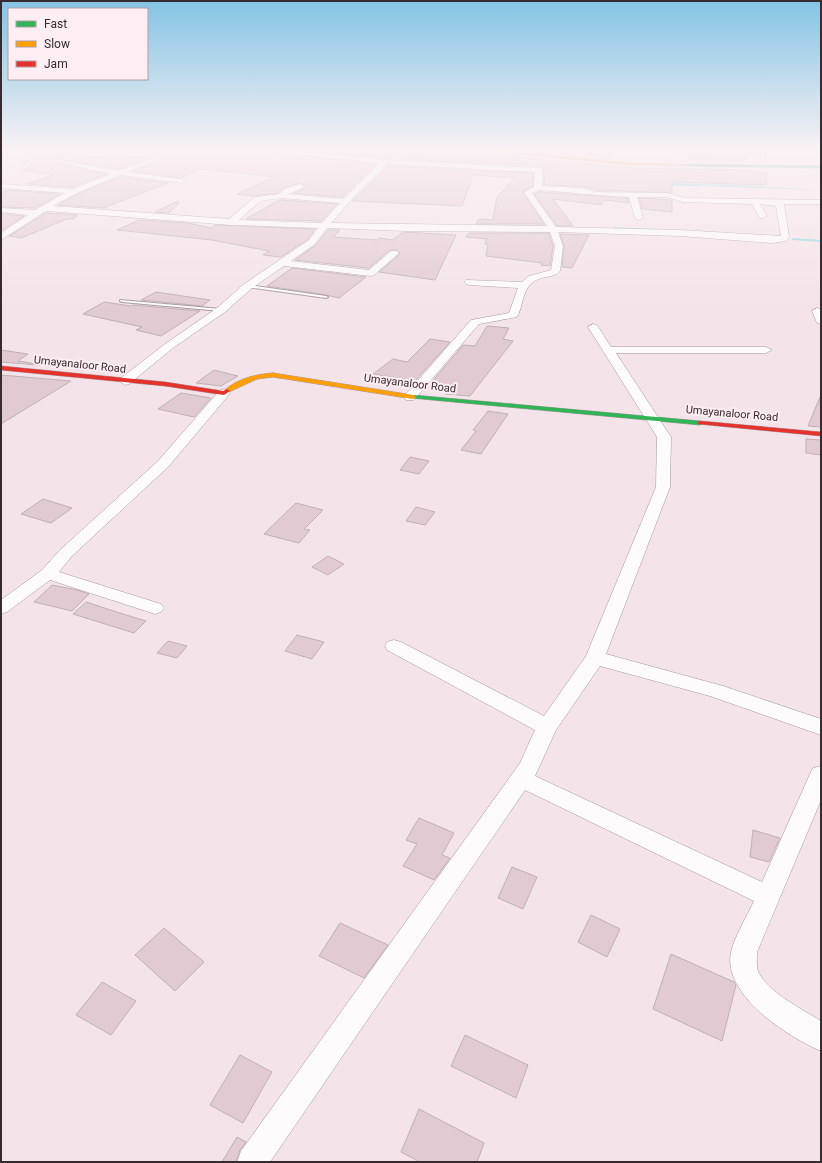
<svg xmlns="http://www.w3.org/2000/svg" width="822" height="1163" font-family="Roboto,sans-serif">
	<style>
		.water { fill: #8ddadf }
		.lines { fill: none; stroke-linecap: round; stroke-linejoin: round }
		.stream { fill: #8ddadf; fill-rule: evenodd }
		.building { fill: #e2cad2; stroke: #beb1b5 }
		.lane-casing { stroke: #a6999d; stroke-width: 2 }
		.street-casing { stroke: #a6999d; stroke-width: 1 }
		.fast-casing { stroke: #a6999d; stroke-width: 1 }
		.slow-casing { stroke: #a6999d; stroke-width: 1 }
		.jam-casing { stroke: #a6999d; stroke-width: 1 }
		.path { stroke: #dbd5d7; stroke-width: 1; stroke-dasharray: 1.5 1; stroke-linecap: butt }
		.lane { fill: #fdfbfc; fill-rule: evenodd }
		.street { fill: #fdfbfc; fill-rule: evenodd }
		.fast { fill: #30b455; fill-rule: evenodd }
		.slow { fill: #ff9f0a; fill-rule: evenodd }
		.jam { fill: #e5322d; fill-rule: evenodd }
		.labels { text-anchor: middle; stroke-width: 4; stroke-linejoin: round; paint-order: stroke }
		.far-street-label { font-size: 11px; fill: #382b2f; stroke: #fceef2 }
	</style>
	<rect width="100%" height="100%" fill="#f4e3e8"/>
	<path class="water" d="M540 177 631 183 735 185 821 190 646 184Z"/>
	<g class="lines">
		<path class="stream" d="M664 183 699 184 700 185 699 186 663 185Z
			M614 227 656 229 658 230 656 231 613 229Z
			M792 238 821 240V242L793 240H792Z"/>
	</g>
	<path class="building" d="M170 148H175L119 169 52 158 53 162 106 174 73 187 26 184 54 175 22 170 33 165 21 162 63 152 115 160 127 156 140 158Z
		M187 148H254L258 151 376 164 343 197 294 193 304 189 305 187 300 183 284 188 278 193 254 196 237 194 275 177 202 169 180 178 134 171Z
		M285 148H460L465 152 630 168 741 170 767 173 766 185 672 182V193L596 190 582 186 544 185V170L539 166 385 158Z
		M597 148H598L618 150 609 158 586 155Z
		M712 148 759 152 741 161 688 160 690 158 689 155 693 151 709 153Z
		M388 166 533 173V186L523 191V193L544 224H476L479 219 493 220 497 197 515 178 473 175 462 206 352 201Z
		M120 177 168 183 103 208 58 205 78 194Z
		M9 190 60 194 35 208 1 207V193Z
		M539 192 628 198 629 203 605 200 601 205 553 199 573 226H557L534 194Z
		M639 198 672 200V212L642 209Z
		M279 200H281L337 204 321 221 246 219Z
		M178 201 179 203 169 213 155 212Z
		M46 213 78 215 73 219H67L21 238 9 236Z
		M1 214 24 216 1 231Z
		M139 220 187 223 212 228 215 225 315 229 308 239 281 257 263 255 269 251 212 240 117 230Z
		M328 230H340L333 237 378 240 379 238 393 240 403 232 456 235 435 280 379 272 400 254 397 250H390L369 268 295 260 316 245Z
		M469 233H549L553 246 550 266 541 265 542 263 486 256 488 244H485L487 239 466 237Z
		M560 234 589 235 572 268 562 267 564 246Z
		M292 268 366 277 339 298 326 295 267 286Z
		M156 292 210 300 202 306 141 300Z
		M104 302 131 306 133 305 200 311 161 336 136 330 142 327 83 314Z
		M487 326 509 328 503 339 513 341 470 396 445 394 451 387 430 384 463 345 475 346Z
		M430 339 450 342 415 381 373 374 393 359 407 362Z
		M1 350 28 354 18 361 50 366 1 362Z
		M214 370 238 376 221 386 196 383Z
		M1 375 71 381 1 424Z
		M181 393 211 398 194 417 158 409Z
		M820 397 821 427 808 426Z
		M488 411 508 414 481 454 461 450 476 431 473 430Z
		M806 439 821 440V455L806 453Z
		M410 457 429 461 419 474 400 470Z
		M43 499 72 508 51 523 21 514Z
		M296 503 323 510 304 529 310 530 299 543 264 534Z
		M416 507 435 512 425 525 406 521Z
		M328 556 344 564 328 575 312 567Z
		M52 585 77 590 89 594 72 611 34 602Z
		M86 602 126 615 146 621 134 633 73 614Z
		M297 635 324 642 312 659 285 651Z
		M168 641 187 646 177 658 157 653Z
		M419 818 454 833 442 855 450 858 434 880 403 866 417 844 406 840Z
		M753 830 780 838 769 862 750 857Z
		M512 867 537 877 523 909 498 898Z
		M591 915 620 929 607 957 578 942Z
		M340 923 388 945 364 978 319 956Z
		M164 928 204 962 175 991 135 955Z
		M671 954 734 982 736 985 722 1041 653 1009Z
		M102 982 136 1001 111 1035 76 1015Z
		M465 1035 528 1065 516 1098 451 1066Z
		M240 1055 272 1072 243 1123 210 1105Z
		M419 1109 484 1143 477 1162H420L401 1152Z
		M237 1137 246 1142 240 1150 236 1162H222Z"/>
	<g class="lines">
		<defs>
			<path id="lane" d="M771 148H775L764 153 765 159 762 160 761 152Z
				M248 285 326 296 328 297 326 298 246 287V286Z
				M120 300 221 309 223 310 221 311 122 302 120 301Z"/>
			<path id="street" d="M1 148H12L15 150 12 152 1 151Z
				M178 148H186L128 172 180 179H183V183L120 175 77 193 53 206 229 219 255 197 279 194 284 189 300 184 304 186 303 188 288 194 344 199 379 163 258 150 255 148H274L385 160 539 168 543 170 542 186 582 188 596 192 668 193 684 198 821 200V204H784L789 237 786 241 772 243 680 236 558 232 563 246 560 271C553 279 540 275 532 283 522 291 523 307 517 317L479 324 414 400H406L404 397 406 394 471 320 509 313 518 288 469 285 466 284 464 282 466 280 522 282 529 276 551 270 555 246 550 232 406 231 327 228 315 244 291 261 369 270 391 251H397L399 253 374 275 371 276 284 266 252 288 225 312 173 348 129 384 125 385 119 381 121 378 165 344 217 308 244 284 309 240 318 228 231 225 46 211 1 240V233L28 215 1 212V208L35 210 65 193 1 188V184L73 189 111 174 53 161V159L119 171ZM387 164 535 172 534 187 524 192 547 226 331 223 361 189ZM539 190C569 192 598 196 629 197L635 218 639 220 643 218 637 197H667L683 202 752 204 760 218H763L767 216 760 204 776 206 781 236 680 230 556 227 532 193ZM281 198 340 203 322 223 239 220 260 201Z
				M676 148H682L689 158 688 159H684Z
				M817 308 821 309V324L817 323 812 311Z
				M593 324 597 325 611 347H766L772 350 766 353H616L671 437 670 487 606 654 723 686 821 719V735L710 696 600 666 556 730 535 776 762 882 810 774 813 768 821 766V800L757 952C757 958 756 965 758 971 766 991 803 1010 821 1021V1051C788 1037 722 995 731 952 734 938 747 916 754 901L525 790 270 1162H237L241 1151 520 763 535 730 387 650 385 646 387 642 394 640 401 642 544 716 586 656 656 487 657 437 588 327Z
				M224 389 228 390 230 393 228 396 168 467 72 556 59 572 161 604 164 608 161 612 155 614 149 612 50 580 7 612 1 614V600L42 570 60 550 158 461 220 390Z"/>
			<path id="fast" d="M689 164 821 166V168L688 166Z
				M413 395 700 421 703 423 700 425 411 398 410 397Z"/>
			<path id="slow" d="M463 148H473L630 163 691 165H630Z
				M273 373 413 395 416 397 413 399 273 377 257 379 229 392 224 391C236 379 256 374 273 373Z"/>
			<path id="jam" d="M1 366 165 382 223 391 227 389 230 391 224 395 165 386 1 370Z
				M700 421 821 432V436L698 424 697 423Z"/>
		</defs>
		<use href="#lane" class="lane-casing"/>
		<use href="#street" class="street-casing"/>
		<use href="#fast" class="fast-casing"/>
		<use href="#slow" class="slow-casing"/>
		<use href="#jam" class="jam-casing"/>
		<path class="path" d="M23 152 45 157"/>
		<use href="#lane" class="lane"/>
		<use href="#street" class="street"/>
		<use href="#fast" class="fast"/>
		<use href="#slow" class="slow"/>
		<use href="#jam" class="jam"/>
	</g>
	<linearGradient id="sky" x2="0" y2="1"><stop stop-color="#83c3e4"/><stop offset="0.48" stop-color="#faf2f5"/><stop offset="1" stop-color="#faf2f5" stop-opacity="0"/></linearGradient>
	<rect width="822" height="311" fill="url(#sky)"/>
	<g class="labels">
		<g class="far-street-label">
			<text transform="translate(80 364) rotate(6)" y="4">Umayanaloor Road</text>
			<text transform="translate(410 383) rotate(7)" y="4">Umayanaloor Road</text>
			<text transform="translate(732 413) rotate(5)" y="4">Umayanaloor Road</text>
		</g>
	</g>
	<rect width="822" height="1163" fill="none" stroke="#382b2f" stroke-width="4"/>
	<rect x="8" y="8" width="140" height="72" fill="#fceef2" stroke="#aea0a4"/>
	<rect x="16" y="21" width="20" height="6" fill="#30b455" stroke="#aea0a4"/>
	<text x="44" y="28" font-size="12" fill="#382b2f">Fast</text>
	<rect x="16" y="41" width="20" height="6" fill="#ff9f0a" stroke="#aea0a4"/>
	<text x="44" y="48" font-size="12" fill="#382b2f">Slow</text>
	<rect x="16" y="61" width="20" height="6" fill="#e5322d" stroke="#aea0a4"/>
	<text x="44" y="68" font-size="12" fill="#382b2f">Jam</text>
</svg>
